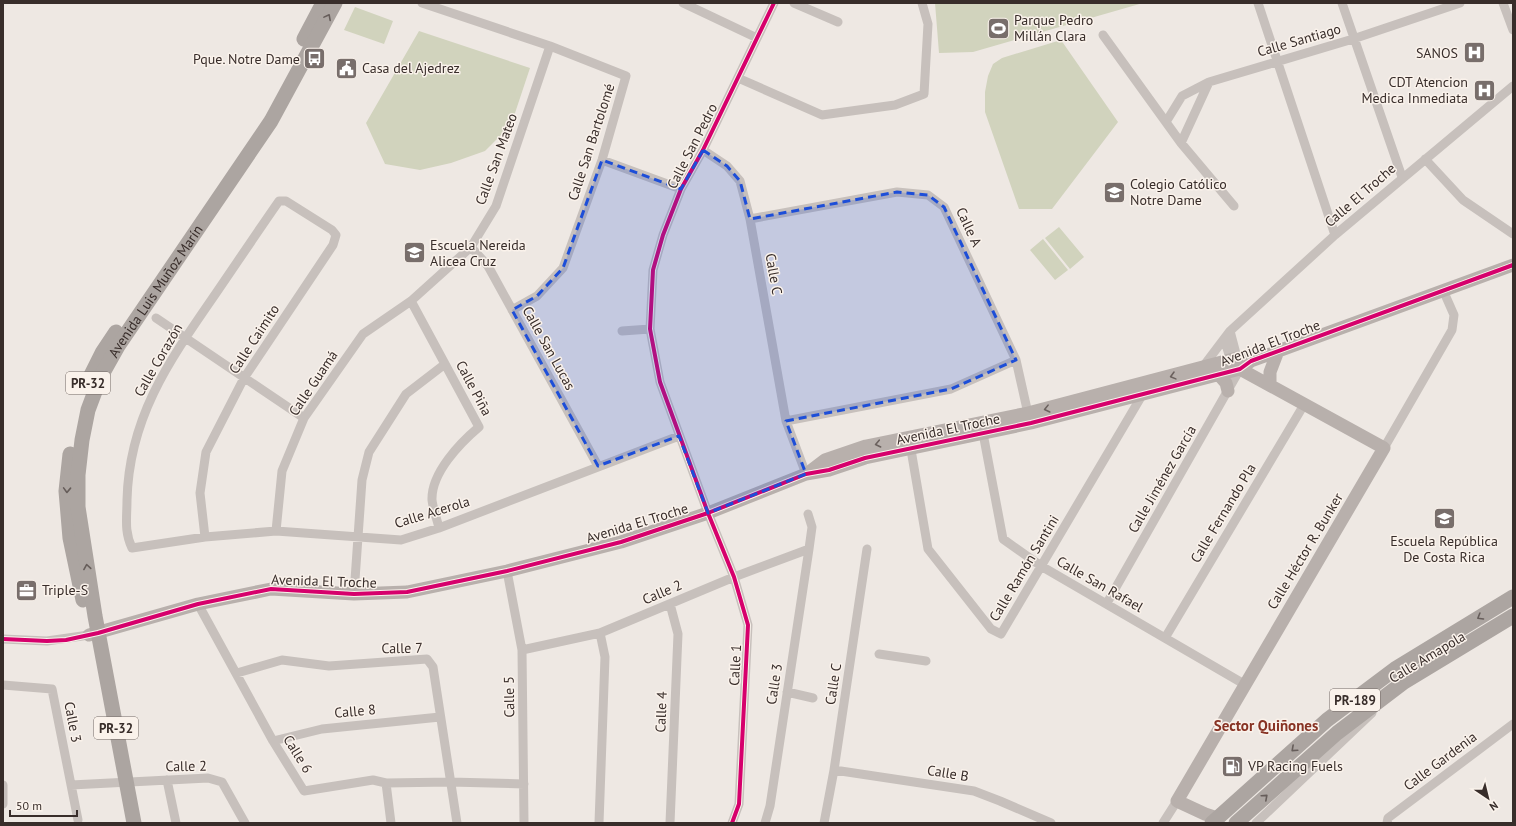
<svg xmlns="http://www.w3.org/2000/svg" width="1516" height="826" font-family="'PT Sans',sans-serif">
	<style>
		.green { fill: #d1d3bd }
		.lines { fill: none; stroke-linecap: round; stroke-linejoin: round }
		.street { stroke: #c7c0bc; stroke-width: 9 }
		.secondary { stroke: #b8b0ac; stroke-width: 13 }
		.primary { stroke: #aca5a1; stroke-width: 15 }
		.cycleway-casing { stroke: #faf2eb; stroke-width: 6 }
		.cycleway { stroke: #d6006c; stroke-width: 4 }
		.oneway { stroke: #665d5a }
		.oneway2 { stroke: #6b615e }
		.marked { fill: #1d4ed8; fill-opacity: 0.2; stroke: #1d4ed8; stroke-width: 3; stroke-dasharray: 8 5; stroke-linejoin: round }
		.labels { text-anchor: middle; stroke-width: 3; stroke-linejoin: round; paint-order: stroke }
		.shield { fill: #faf2eb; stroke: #726864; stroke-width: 1 }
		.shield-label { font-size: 13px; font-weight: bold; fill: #382d2a }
		.poi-label { font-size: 14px; fill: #382d2a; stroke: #faf2eb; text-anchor: start }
		.street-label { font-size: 14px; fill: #382d2a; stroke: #faf2eb }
		.neighbourhood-label { font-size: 15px; font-weight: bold; fill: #873223; stroke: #faf2eb }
	</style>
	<rect width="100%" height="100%" fill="#eee8e3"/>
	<path class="green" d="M935 3H1143L973 52 939 53Z
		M355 7 393 21 384 44 344 30Z
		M419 31 530 68 511 125 485 151 451 163 420 170 385 164 366 123Z
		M1061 40 1118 122 1052 209H1019L985 112V92L988 76 993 64 1002 58Z
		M1059 227 1084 257 1070 269 1045 238Z
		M1043 239 1068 270 1055 280 1030 250Z"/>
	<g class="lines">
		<path class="street" d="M422 3 550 46 626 76 602 160 563 268 537 296 512 310
			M683 3 757 38
			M794 3 838 22
			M1258 3 1335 235
			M1342 3 1402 177
			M1503 3 1513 30
			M1103 35 1181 143 1234 206
			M738 78 822 115 895 105 924 94 928 24 922 3
			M1166 122 1182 96 1209 82
			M1181 143 1209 82 1353 39 1460 3
			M703 150 727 166 740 181 750 219 786 421 806 474
			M1425 159 1463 200 1513 234
			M602 160 681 189
			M750 219 897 192 928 195 944 207 1016 360 1029 418
			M471 247 488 266 598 466
			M411 301 479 427C460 443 431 473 432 500 433 509 437 519 439 528
			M156 318 304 418
			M622 331 650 329
			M1224 339 1232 364
			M1202 368 1230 331 1335 235 1513 86
			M786 421 951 389 1016 360
			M982 428 1003 539 1041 566 1244 684
			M910 444 928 549 991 629 1001 634 1144 392
			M1384 448 1452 330 1454 315 1443 290
			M276 531 282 471 304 418 363 334 411 301 471 247 496 206 550 46
			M205 537 200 493 206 452 244 378 333 245 336 235 332 230 286 201H279C256 234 234 267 212 299 167 364 129 419 127 500 127 518 124 531 132 548L205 537 276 531 401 540 439 528 679 436
			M507 571 522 650 524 823
			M354 594 362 480 369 452 406 394 445 364
			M1107 603 1240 369 1230 331
			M198 604 273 741 304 791 373 780 386 783 450 782 524 784
			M670 604 678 634 670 823
			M1165 638 1305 403
			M3 639 47 641 89 635
			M522 650 600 633 734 577 809 549
			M879 654 926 661
			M237 673 282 660 329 666 427 659 433 667 457 823
			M3 685 52 689 78 820
			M787 692 813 698
			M273 741 322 729 440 717
			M834 770 974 791 1000 801 1051 823
			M167 780 176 823
			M386 783 391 823
			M3 785V804
			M71 785 208 778 222 782 245 823
			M599 823 605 657 600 633
			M732 823 739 804 748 625 734 577 708 513 660 382 650 329 653 270 663 235 681 189 703 150 774 3
			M765 823 770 806 809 549 812 527 808 514
			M824 823 834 770 867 549
			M1163 823 1177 801
			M1256 823 1372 713
			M1387 823 1388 818 1513 724"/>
		<path class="secondary" d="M1219 375 1226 383 1228 391
			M1270 385V372L1278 351
			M808 473 825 460 866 446 1028 413 1237 358 1251 361
			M89 635 198 604 271 589 354 594 407 592 507 571 621 542 708 513 806 474 829 470 865 458 1031 423 1240 369 1251 361 1513 265
			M1217 818 1205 814 1177 801 1384 448 1240 369"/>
		<g class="primary">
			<path d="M304 39 323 3"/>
			<path d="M91 375 102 353 116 332"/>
			<path d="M70 454 66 491 70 538 83 600"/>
			<path id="s1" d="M134 823 95 616 78 507V475L82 440 88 410 100 378 118 346 271 121 335 3"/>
			<path d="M1212 823 1327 720 1395 669 1513 597"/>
			<path d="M1236 823 1337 733 1404 682 1513 616"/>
		</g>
		<defs>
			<path id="cycleway" d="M3 639 47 641 66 640 98 633 198 604 271 589 354 594 407 592 507 571 621 542 708 513 806 474 829 470 865 458 1031 423 1240 369 1251 361 1513 265
				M732 823 739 804 748 625 734 577 708 513 660 382 650 329 653 270 663 235 681 189 703 150 774 3"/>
		</defs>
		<use href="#cycleway" class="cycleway-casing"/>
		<use href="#cycleway" class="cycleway"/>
	</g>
	<defs><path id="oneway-chevron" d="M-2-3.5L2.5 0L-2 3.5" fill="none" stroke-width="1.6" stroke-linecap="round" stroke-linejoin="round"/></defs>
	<g class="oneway">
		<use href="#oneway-chevron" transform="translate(328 17) rotate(-62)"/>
		<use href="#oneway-chevron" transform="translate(67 490) rotate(92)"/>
		<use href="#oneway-chevron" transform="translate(87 567) rotate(-99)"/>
		<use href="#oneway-chevron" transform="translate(1480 617) rotate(149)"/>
		<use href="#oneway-chevron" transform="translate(1294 749) rotate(138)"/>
		<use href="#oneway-chevron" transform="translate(1265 797) rotate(-42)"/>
	</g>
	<g class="oneway2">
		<use href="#oneway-chevron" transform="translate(1173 376) rotate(165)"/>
		<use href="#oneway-chevron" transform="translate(1047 409) rotate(166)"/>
		<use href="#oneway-chevron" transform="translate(878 444) rotate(168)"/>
	</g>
	<path class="marked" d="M703 150 727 166 740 181 750 219 897 192 928 195 944 207 1016 360 951 389 786 421 806 474 708 513 679 436 598 466 512 310 537 296 563 268 602 160 681 189Z"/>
	<defs>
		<symbol id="stadium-square" viewBox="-11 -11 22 22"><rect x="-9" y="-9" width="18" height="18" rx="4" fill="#786e6b" stroke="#faf2eb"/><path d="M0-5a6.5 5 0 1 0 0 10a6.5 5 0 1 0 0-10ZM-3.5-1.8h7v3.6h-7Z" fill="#fff"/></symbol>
		<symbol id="hospital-square" viewBox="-11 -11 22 22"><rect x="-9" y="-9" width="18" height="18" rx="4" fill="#786e6b" stroke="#faf2eb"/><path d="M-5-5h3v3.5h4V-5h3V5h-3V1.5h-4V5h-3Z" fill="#fff"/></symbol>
		<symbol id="bus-square" viewBox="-11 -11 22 22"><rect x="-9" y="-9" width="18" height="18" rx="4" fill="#786e6b" stroke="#faf2eb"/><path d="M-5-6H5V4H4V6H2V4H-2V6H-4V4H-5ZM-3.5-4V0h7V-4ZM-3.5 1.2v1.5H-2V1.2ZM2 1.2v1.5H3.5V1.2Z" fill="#fff"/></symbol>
		<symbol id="civic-square" viewBox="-11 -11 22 22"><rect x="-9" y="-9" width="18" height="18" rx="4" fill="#786e6b" stroke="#faf2eb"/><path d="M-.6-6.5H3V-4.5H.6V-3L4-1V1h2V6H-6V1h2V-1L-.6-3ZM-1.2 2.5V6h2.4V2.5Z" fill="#fff"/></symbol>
		<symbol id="school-square" viewBox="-11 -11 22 22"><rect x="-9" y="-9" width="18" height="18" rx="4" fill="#786e6b" stroke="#faf2eb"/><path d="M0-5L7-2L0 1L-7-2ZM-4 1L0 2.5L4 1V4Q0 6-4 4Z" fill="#fff"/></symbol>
		<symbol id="office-square" viewBox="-11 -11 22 22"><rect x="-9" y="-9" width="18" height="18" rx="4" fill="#786e6b" stroke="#faf2eb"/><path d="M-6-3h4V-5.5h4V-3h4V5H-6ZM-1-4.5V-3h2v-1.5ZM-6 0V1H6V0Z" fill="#fff"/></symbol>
		<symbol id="fuel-square" viewBox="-11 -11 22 22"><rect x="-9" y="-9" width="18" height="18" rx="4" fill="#786e6b" stroke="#faf2eb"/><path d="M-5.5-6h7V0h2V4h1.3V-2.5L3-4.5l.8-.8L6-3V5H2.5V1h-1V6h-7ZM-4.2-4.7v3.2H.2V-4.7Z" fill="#fff"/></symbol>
	</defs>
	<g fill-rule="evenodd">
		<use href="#stadium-square" x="986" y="16" width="25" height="25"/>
		<use href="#hospital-square" x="1462" y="40" width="25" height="25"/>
		<use href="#bus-square" x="302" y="46" width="25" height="25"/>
		<use href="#civic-square" x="334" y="56" width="25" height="25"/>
		<use href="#hospital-square" x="1472" y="78" width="25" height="25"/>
		<use href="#school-square" x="1102" y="180" width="25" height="25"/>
		<use href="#school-square" x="402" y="240" width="25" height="25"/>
		<use href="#school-square" x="1432" y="506" width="25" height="25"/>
		<use href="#office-square" x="14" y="578" width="25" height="25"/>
		<use href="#fuel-square" x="1220" y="754" width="25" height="25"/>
	</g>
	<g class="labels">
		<g class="shield">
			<rect x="66" y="372" width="44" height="22" rx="3"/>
			<rect x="1330" y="689" width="50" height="22" rx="3"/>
			<rect x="94" y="717" width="44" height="22" rx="3"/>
		</g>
		<g class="shield-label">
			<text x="88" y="388">PR-32</text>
			<text x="1355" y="705">PR-189</text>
			<text x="116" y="733">PR-32</text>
		</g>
		<g class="poi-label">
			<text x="1014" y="25">Parque Pedro<tspan x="1014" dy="16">Millán Clara</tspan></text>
			<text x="1458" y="58" text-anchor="end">SANOS</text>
			<text x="300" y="64" text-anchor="end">Pque. Notre Dame</text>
			<text x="362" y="73">Casa del Ajedrez</text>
			<text x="1468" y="87" text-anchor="end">CDT Atencion<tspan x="1468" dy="16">Medica Inmediata</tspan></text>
			<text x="1130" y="189">Colegio Católico<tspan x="1130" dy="16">Notre Dame</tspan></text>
			<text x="430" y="250">Escuela Nereida<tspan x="430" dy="16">Alicea Cruz</tspan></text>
			<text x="1444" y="546" text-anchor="middle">Escuela República<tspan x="1444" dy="16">De Costa Rica</tspan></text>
			<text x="42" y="595">Triple-S</text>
			<text x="1248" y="771">VP Racing Fuels</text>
		</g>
		<g class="street-label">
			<text transform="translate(1299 40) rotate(-16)" y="5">Calle Santiago</text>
			<text transform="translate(591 142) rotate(-72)" y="5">Calle San Bartolomé</text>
			<text transform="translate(692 146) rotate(-63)" y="5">Calle San Pedro</text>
			<text transform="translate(496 159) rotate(-70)" y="5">Calle San Mateo</text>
			<text transform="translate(1360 195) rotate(-41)" y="5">Calle El Troche</text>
			<text transform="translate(969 227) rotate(65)" y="5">Calle A</text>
			<text transform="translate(774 274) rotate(80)" y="5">Calle C</text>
			<text dy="5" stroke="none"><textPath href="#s1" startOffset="556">Avenida Luis Muñoz Marín</textPath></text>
			<text transform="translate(254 339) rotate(-57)" y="5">Calle Caimito</text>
			<text transform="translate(1270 343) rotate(-21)" y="5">Avenida El Troche</text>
			<text transform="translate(549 348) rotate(61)" y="5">Calle San Lucas</text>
			<text transform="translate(158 360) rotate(-60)" y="5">Calle Corazón</text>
			<text transform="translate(313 383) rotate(-56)" y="5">Calle Guamá</text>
			<text transform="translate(474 388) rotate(62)" y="5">Calle Piña</text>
			<text transform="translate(948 429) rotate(-12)" y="5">Avenida El Troche</text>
			<text transform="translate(1162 479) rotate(-60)" y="5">Calle Jiménez García</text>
			<text transform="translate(432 512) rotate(-17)" y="5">Calle Acerola</text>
			<text transform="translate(1223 513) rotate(-59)" y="5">Calle Fernando Pla</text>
			<text transform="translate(637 523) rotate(-17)" y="5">Avenida El Troche</text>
			<text transform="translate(1305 551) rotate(-59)" y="5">Calle Héctor R. Bunker</text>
			<text transform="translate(1024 568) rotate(-59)" y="5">Calle Ramón Santini</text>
			<text transform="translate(324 581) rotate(2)" y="5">Avenida El Troche</text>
			<text transform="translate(1100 584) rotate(30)" y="5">Calle San Rafael</text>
			<text transform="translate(662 592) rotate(-23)" y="5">Calle 2</text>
			<text transform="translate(402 648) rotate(-1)" y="5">Calle 7</text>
			<text transform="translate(1427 657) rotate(-31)" y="5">Calle Amapola</text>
			<text transform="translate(735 665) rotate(-87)" y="5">Calle 1</text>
			<text transform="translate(774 684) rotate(-81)" y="5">Calle 3</text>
			<text transform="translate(833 684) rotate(-81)" y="5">Calle C</text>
			<text transform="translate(509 697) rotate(-91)" y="5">Calle 5</text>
			<text transform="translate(355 711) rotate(-5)" y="5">Calle 8</text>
			<text transform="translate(661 712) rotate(-88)" y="5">Calle 4</text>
			<text transform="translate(73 722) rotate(79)" y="5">Calle 3</text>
			<text transform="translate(298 754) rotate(58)" y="5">Calle 6</text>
			<text transform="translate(1440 761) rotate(-37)" y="5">Calle Gardenia</text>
			<text transform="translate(186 766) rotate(-1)" y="5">Calle 2</text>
			<text transform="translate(948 773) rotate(9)" y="5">Calle B</text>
		</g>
		<g class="neighbourhood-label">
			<text x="1266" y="731">Sector Quiñones</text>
		</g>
	</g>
	<rect width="1516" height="826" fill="none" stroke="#382d2a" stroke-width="8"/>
	<g transform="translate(1488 798) rotate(145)" stroke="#faf2eb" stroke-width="3" paint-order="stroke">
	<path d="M0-3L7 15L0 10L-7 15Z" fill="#382d2a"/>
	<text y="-6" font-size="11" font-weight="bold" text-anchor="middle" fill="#382d2a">N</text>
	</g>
	<path d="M10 810v6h67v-6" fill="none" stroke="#382d2a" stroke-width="2"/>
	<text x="16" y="810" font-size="12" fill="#382d2a" stroke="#faf2eb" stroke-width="3" paint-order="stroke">50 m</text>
</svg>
